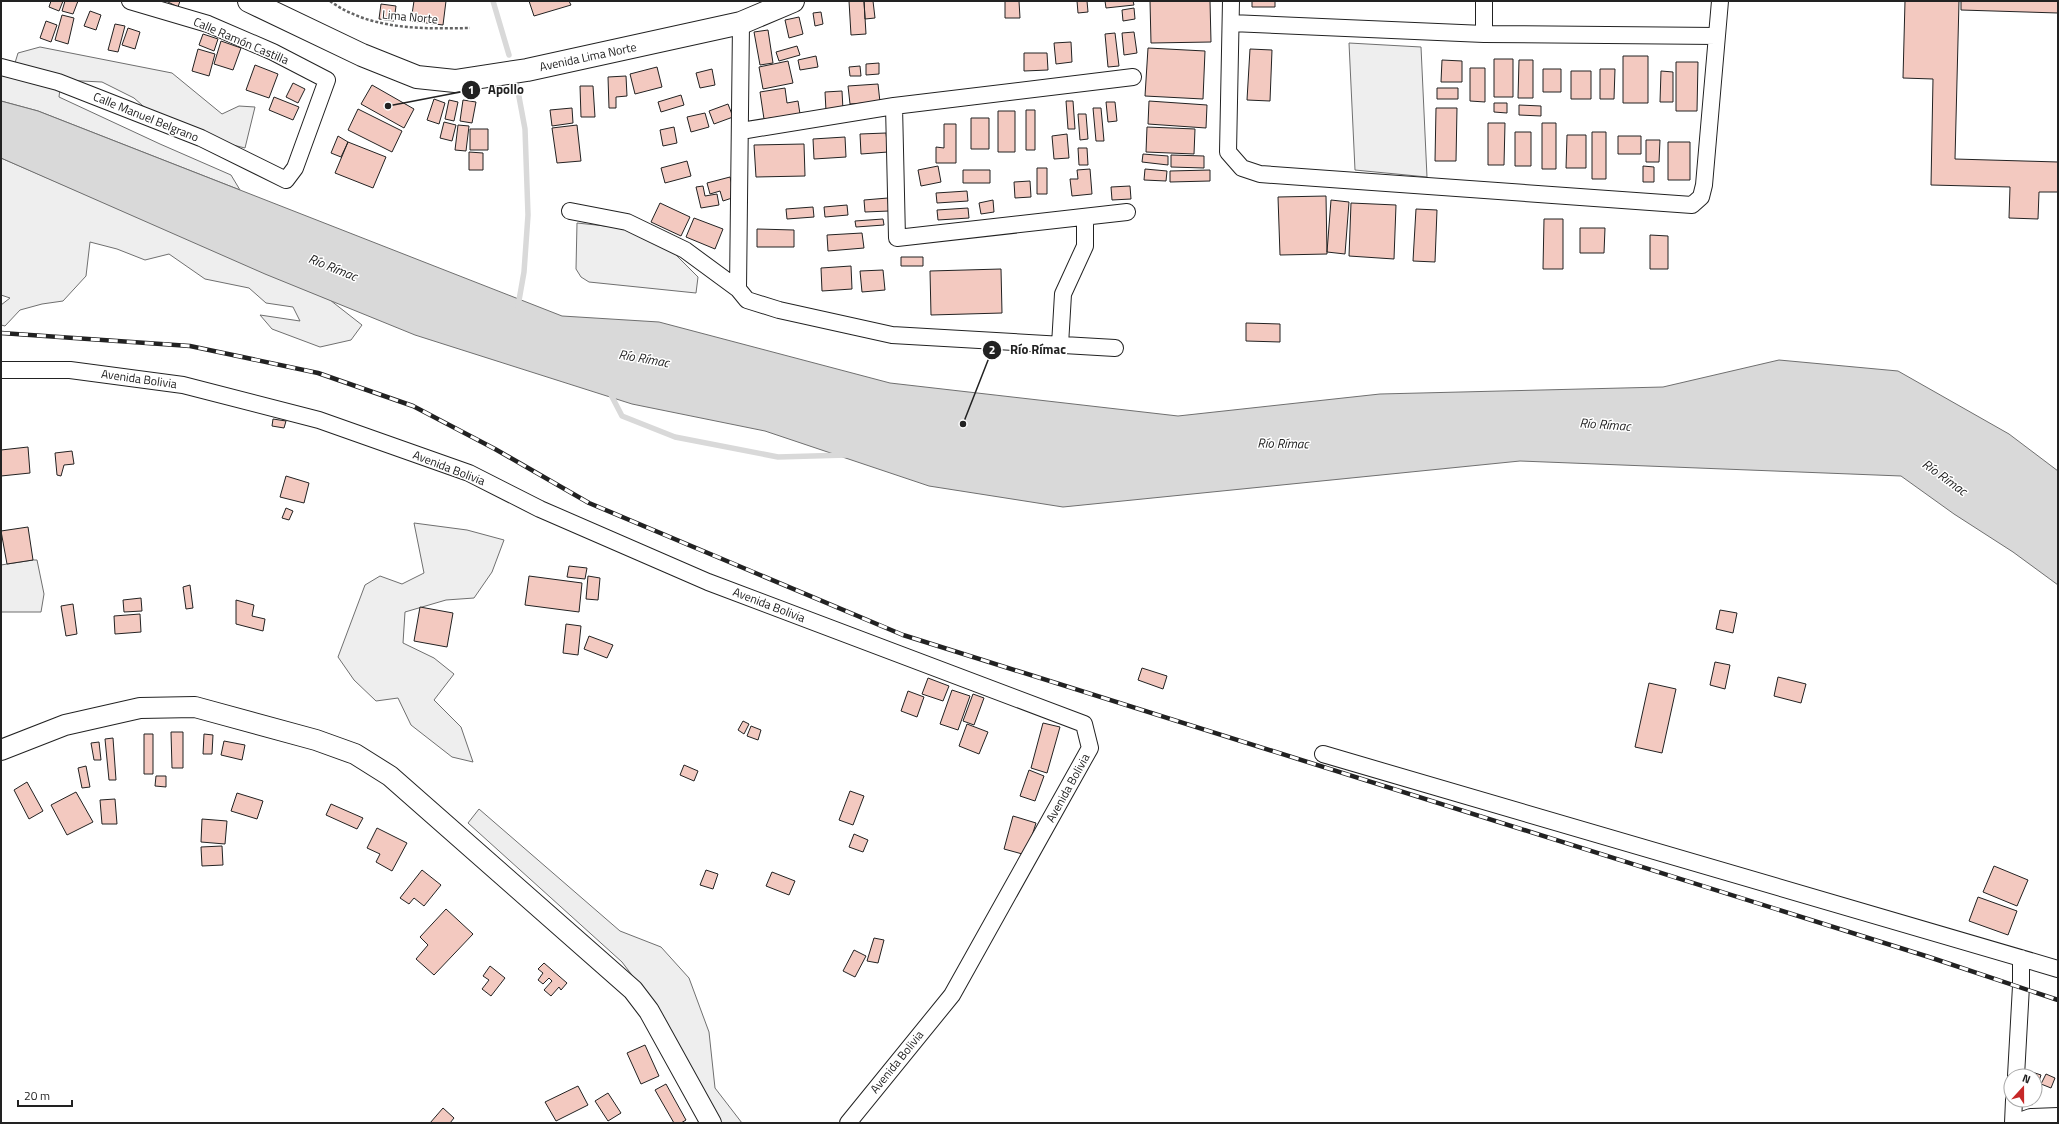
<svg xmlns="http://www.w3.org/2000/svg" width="2059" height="1124" font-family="'Titillium Web',sans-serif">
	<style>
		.green { fill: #eee; stroke: #6f6f6f }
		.water { fill: #d9d9d9; stroke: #6f6f6f }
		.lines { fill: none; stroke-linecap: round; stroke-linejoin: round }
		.stream { stroke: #d9d9d9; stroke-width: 5.5 }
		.building { fill: #f3c9c0; stroke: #222 }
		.minor-casing { stroke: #222; stroke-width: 18 }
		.tertiary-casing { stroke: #222; stroke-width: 22 }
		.trunk-casing { stroke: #222; stroke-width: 24 }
		.path { stroke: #646464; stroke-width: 2.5; stroke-dasharray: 3 2; stroke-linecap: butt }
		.minor { stroke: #fff; stroke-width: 16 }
		.tertiary { stroke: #fff; stroke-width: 20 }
		.trunk { stroke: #fff; stroke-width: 22 }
		.rail-casing { stroke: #222; stroke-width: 4.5 }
		.rail { stroke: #fff; stroke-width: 3; stroke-dasharray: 9; stroke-linecap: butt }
		.labels { text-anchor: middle; stroke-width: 3; stroke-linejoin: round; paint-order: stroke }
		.street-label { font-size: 12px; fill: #222; stroke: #fff }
		.water-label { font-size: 13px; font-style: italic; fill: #222; stroke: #fff }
		.leader { fill: none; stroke: #222; stroke-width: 1.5 }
		.callout-dot { fill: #222; stroke: #fff; stroke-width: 1.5 }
		.mark-label { font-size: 12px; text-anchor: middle; font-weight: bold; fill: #fff }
		.callout-label { font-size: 13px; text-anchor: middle; font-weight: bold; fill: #222; stroke: #fff; stroke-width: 3; stroke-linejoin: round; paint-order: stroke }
	</style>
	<rect width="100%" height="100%" fill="#fff"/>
	<path class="green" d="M1349 43 1421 47 1427 177 1355 170Z
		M40 47 172 73 222 114 239 106 255 107 245 148 209 139 160 121 134 98 102 82 61 80 59 97 160 144 231 175 240 190 38 111 1 101V74L11 76 18 53Z
		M1 158 330 300 362 325 351 340 320 347 272 329 260 315 300 321 293 307 266 303 249 288 205 279 169 254 145 260 117 249 90 242 86 276 63 301 42 304 20 310 5 326 1 325V305L10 298 1 295Z
		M577 223 634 229 669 248 698 277 696 293 589 282 581 277 576 269Z
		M414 523 467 530 504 540 492 572 474 598 446 600 405 612 403 643 434 658 454 674 434 700 461 727 473 762 452 757 411 725 398 698 376 701 354 680 338 657 365 585 380 576 402 584 424 573Z
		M33 560H37L44 594 41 612H1V565Z
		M479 809 620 931 661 947 689 978 709 1032 715 1088 742 1123H718L647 995 622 962 468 823Z"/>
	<path class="water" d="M1 101 38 111 562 316 659 322 890 383 1178 416 1380 394 1663 387 1779 360 1898 371 2009 434 2058 471V585L2013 552 1954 514 1901 476 1520 461 1063 507 929 486 765 431 632 404 415 335 265 274 1 158Z"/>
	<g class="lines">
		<path class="stream" d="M493 1 509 55
			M517 86 525 129 528 215 524 272 518 306
			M609 391 622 416 675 437 778 457 847 455"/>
	</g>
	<path class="building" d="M51 1H63L59 11 49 7Z
		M65 1H78L73 14 62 11Z
		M166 1H180L178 7Z
		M414 1H446L443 25 411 21Z
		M529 1H569L571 5 534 16Z
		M849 1H864L866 34 851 35Z
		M864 1H873L875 18 865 19Z
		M1005 1H1019L1020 18H1005Z
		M1077 1H1087L1088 12 1078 13Z
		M1105 1H1133L1134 5 1106 8Z
		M1150 1H1210L1211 42 1151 43Z
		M1252 1H1275V7H1252Z
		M1905 1H1959L1955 159 2058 162V192H2039L2038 219 2009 218 2010 187 1931 185 1933 79 1903 78Z
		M1961 1H2058V13L1961 10Z
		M381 4 396 6 394 21 379 19Z
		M1134 8 1135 19 1123 21 1122 10Z
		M90 11 101 15 96 30 84 26Z
		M821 12 823 24 815 26 813 13Z
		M62 15 74 18 68 44 55 40Z
		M799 17 803 34 789 38 785 20Z
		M46 21 57 25 51 42 40 38Z
		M115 24 125 26 118 52 108 50Z
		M128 28 140 32 135 49 122 45Z
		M768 30 773 63 760 65 754 32Z
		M1134 32 1137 53 1124 55 1122 33Z
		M1115 33 1119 66 1108 67 1105 34Z
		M203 34 218 39 214 51 199 45Z
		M221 41 241 48 233 70 214 64Z
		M1071 42 1072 62 1056 64 1054 43Z
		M797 46 800 55 779 61 776 52Z
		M1148 48 1205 51 1203 99 1145 96Z
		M198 49 215 54 209 76 192 71Z
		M1250 49 1272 50 1270 101 1247 100Z
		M1024 53H1047L1048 70 1024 71Z
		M816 56 818 67 800 70 798 60Z
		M1623 56H1648V103H1623Z
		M1494 59H1513V97H1494Z
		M1442 60 1462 61V82H1441Z
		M1519 60H1533V98H1518Z
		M788 61 793 83 763 89 759 67Z
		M1676 62H1698L1697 111H1676Z
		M879 63V74L866 75V64Z
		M255 65 278 74 269 98 246 90Z
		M860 66 861 76H850L849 67Z
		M657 67 662 87 635 94 630 74Z
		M1470 68H1485V102L1470 101Z
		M712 69 715 85 700 88 696 73Z
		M1543 69H1561V92H1543Z
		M1600 69H1615L1614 99H1600Z
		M1571 71H1591V99H1571Z
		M1661 71 1673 72V102H1660Z
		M626 76 627 96 616 97V108H609L608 77Z
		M293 83 305 89 298 103 286 97Z
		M878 84 880 102 850 104 848 86Z
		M372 85 414 109 404 128 361 104Z
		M580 86H593L595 117H581Z
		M785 88 787 103 798 101 800 114 764 119 760 92Z
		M1437 88H1458V99H1437Z
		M842 91 843 110 826 111 825 92Z
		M681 95 684 105 661 112 658 102Z
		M274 97 299 107 293 120 269 110Z
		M434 99 445 103 439 124 427 120Z
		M449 100 458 102 454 121 445 119Z
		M463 100 476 102 472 123 460 121Z
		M1066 101H1073L1075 129H1068Z
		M1149 101 1207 105 1206 128 1148 124Z
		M1106 102H1115L1117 121 1108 122Z
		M1494 103H1507V113L1494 112Z
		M728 104 733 117 714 124 709 111Z
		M1519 105 1541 106V116L1519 115Z
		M572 108 573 123 552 126 550 110Z
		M1093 108H1101L1104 141H1096Z
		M1436 108H1457L1456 161H1435Z
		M358 109 402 131 392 152 348 130Z
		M1026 110H1035V150H1026Z
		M998 111H1015V152H998Z
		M705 113 709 127 691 132 687 117Z
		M1078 114H1086L1088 139 1080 140Z
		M971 118H989V149H971Z
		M444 122 456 125 452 141 440 138Z
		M1488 123H1505L1504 165H1488Z
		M1542 123H1556V169H1542Z
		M944 124H956V163H936V147L944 148Z
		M458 125 469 126 466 151 455 150Z
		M577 125 581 161 557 163 552 128Z
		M674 127 677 143 663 146 660 130Z
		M1147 127 1195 129 1194 154 1146 152Z
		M470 129H488V150H470Z
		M1515 132H1531V166H1515Z
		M1592 132H1606V179H1592Z
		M886 133 888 152 861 154 860 134Z
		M1067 134 1069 158 1054 159 1052 136Z
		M1567 135H1586V168H1566Z
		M338 136 348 142 341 157 331 153Z
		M1618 136H1641V154H1618Z
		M845 137 846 157 814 159 813 139Z
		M1646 140H1660L1659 162H1646Z
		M348 142 386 157 373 188 335 173Z
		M1668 142H1690V180H1668Z
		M804 144 805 176 756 177 754 145Z
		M1078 148H1087L1088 165H1079Z
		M469 152 483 153V170H469Z
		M1143 154 1168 156V165L1142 162Z
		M1171 155 1204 156V168L1171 167Z
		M687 161 691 176 665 183 661 168Z
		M938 166 941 182 921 186 918 170Z
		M1643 166 1654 167V182H1643Z
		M1037 168H1047V194H1037Z
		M1090 169 1092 194 1072 196 1070 179H1078L1077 170Z
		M1145 169 1167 171 1166 181 1144 180Z
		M963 170H990V183H963Z
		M1210 170V181L1170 182V171Z
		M730 177 735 197 723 201 720 191 710 194 707 183Z
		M1030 181 1031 197 1015 198 1014 182Z
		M703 186 705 196 717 194 719 205 701 208 696 187Z
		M1130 186 1131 199 1112 200 1111 187Z
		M967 191 968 201 937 203 936 193Z
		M1326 196 1327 254 1280 255 1278 197Z
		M888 198 889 211 865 212 864 200Z
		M993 200 994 212 981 214 979 203Z
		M1331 200 1349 202 1345 254 1327 252Z
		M660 203 690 217 681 236 651 222Z
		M1351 203 1396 205 1394 259 1349 256Z
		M847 205 848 215 825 217 824 207Z
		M813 207 814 217 787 219 786 209Z
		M968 208 969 218 938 220 937 210Z
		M1416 209 1437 210 1435 262 1413 261Z
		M694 218 723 229 715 249 686 237Z
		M883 219 884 225 856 227 855 221Z
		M1544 219H1563V269H1543Z
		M1580 228H1605L1604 253H1580Z
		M757 229 794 230V247H757Z
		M862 233 864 248 828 251 827 235Z
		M1650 235 1668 236V269H1650Z
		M901 257H923V266H901Z
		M851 266 852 289 822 291 821 268Z
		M1001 269 1002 313 931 315 930 271Z
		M883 270 885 290 862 292 860 271Z
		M1246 323 1280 324V342L1246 341Z
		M273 419 286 421 284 428 272 426Z
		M28 447 30 473 1 476V450Z
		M72 451 74 464 64 465 61 476 57 475 55 453Z
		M286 476 309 483 304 503 280 497Z
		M286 508 293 511 289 520 282 518Z
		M28 527 33 560 7 564 1 531Z
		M569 566 587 568 585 579 567 577Z
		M529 576 582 583 579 612 525 605Z
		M588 576 600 578 598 600 586 599Z
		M190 585 193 608 186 609 183 587Z
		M141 598 142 611 124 612 123 600Z
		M236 600 254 605 252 616 265 619 263 631 236 624Z
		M73 604 77 634 66 636 61 606Z
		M420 607 453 613 447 647 414 641Z
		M1720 610 1737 613 1733 633 1716 629Z
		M140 614 141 632 115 634 114 616Z
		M566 624 581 626 578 655 563 653Z
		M589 636 613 645 607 658 584 649Z
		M1715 662 1730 665 1725 689 1710 685Z
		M1142 668 1167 676 1163 689 1138 680Z
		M1778 677 1806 684 1801 703 1774 696Z
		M928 678 949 686 943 701 922 694Z
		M1649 683 1676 689 1662 753 1635 747Z
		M952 690 970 696 958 730 940 724Z
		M908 691 924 697 917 717 901 711Z
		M973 694 984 698 974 725 963 721Z
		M743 721 749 724 744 734 738 730Z
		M1043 723 1060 727 1047 773 1031 768Z
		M967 724 988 732 979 754 959 746Z
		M751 726 761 730 758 740 747 736Z
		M171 732H183V768H172Z
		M144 734H153V774H144Z
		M204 734 213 735 212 754H203Z
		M113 738 116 780H109L105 739Z
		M224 741 245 745 242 760 221 755Z
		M99 742 101 760H94L91 743Z
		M684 765 698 771 694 781 680 775Z
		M86 766 90 787 82 788 78 768Z
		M1029 770 1044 776 1035 801 1020 796Z
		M156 776H166V787L155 786Z
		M27 782 43 811 29 819 14 790Z
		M850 791 864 796 853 825 839 820Z
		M76 792 93 822 67 835 51 805Z
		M237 793 263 801 257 819 231 811Z
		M115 799 117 824H102L100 800Z
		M331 804 363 818 357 829 326 815Z
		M1013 816 1036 823 1026 855 1004 849Z
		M202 819 227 821 225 844 201 842Z
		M377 828 407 843 392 871 376 862 380 854 367 848Z
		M854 834 868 840 863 852 849 847Z
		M222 846 223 865 202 866 201 847Z
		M1994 866 2028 880 2017 906 1983 892Z
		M422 870 441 885 424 906 414 898 409 904 400 898Z
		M706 870 718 874 713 889 700 885Z
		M772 872 795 881 789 895 766 886Z
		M1978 897 2017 911 2008 935 1969 921Z
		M446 909 473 934 434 975 416 959 428 945 420 937Z
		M874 938 884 940 878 963 867 961Z
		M854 950 866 956 855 977 843 971Z
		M544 963 567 983 561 990 559 987 551 996 544 990 552 981 549 978 543 984 538 980 543 973 538 969Z
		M490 966 505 978 491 996 482 989 489 980 483 976Z
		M645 1045 659 1076 641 1084 627 1053Z
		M2032 1072 2041 1075 2038 1084 2035 1083V1076H2030Z
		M2046 1074 2055 1078 2051 1088 2041 1084Z
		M666 1084 686 1120 681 1123H674L655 1090Z
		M578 1086 588 1105 556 1121 545 1102Z
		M608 1093 621 1113 608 1121 595 1101Z
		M443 1108 454 1118 450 1123H430Z"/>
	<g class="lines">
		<defs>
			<path id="minor" d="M1231 1 1228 152 1242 168 1260 174 1692 205 1701 197 1704 185 1720 1
				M1231 23 1484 34 1717 36
				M1484 34V1
				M1 67 58 82 201 138 286 180 295 168 327 80 273 52 208 24 130 1
				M894 106 897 238 1127 212
				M741 131 894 106 1133 77
				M570 211 627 222 685 250 738 289 747 300 779 310 892 335 1115 348
				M738 289 741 23
				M1060 345 1063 294 1085 246V217
				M1 370H70L183 385 319 420 469 473 540 509 708 582 1084 724 1090 748 952 995 848 1123
				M1323 754 2058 969
				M2016 1076 2021 986V958
				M2013 1123 2014 1100"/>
			<path id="tertiary" d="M1 750 65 725 140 708 195 707 316 740 355 754 390 776 633 990 649 1011 711 1123
				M2020 1123 2031 1119 2058 1118"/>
			<path id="trunk" d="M249 1 362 55 417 77 455 81 527 70 741 23 793 1"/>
		</defs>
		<use href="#minor" class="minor-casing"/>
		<use href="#tertiary" class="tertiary-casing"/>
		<use href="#trunk" class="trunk-casing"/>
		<path class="path" d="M330 1C370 30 422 29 470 28"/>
		<use href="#minor" class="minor"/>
		<use href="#tertiary" class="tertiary"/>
		<use href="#trunk" class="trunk"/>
		<defs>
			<path id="rail" d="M1 333 190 346 318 373 413 406 495 449 589 503 903 635 1929 957 2058 1000"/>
		</defs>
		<use href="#rail" class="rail-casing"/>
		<use href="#rail" class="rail"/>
	</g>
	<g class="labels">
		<g class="street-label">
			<text transform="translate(410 17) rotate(5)" y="4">Lima Norte</text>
			<text transform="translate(241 41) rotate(23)" y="4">Calle Ramón Castilla</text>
			<text transform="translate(588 57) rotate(-12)" y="4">Avenida Lima Norte</text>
			<text transform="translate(146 117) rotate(22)" y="4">Calle Manuel Belgrano</text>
			<text transform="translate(139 379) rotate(8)" y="4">Avenida Bolivia</text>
			<text transform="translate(449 468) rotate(21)" y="4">Avenida Bolivia</text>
			<text transform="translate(769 605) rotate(21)" y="4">Avenida Bolivia</text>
			<text transform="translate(1068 788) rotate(-61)" y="4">Avenida Bolivia</text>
			<text transform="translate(897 1062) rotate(-51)" y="4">Avenida Bolivia</text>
		</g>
		<g class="water-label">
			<text transform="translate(333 267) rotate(22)" y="5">Río Rímac</text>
			<text transform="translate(644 358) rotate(10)" y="5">Río Rímac</text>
			<text transform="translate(1605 424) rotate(4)" y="5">Río Rímac</text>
			<text transform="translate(1283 443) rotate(1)" y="5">Río Rímac</text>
			<text transform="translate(1945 477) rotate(36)" y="5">Río Rímac</text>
		</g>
	</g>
	<path class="leader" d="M388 106L471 90M963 424L992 350"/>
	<g class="callout-dot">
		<circle cx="388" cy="106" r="4"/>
		<circle cx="963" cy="424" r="4"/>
		<circle cx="471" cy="90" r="10"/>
		<circle cx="992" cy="350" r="10"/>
	</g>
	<g class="mark-label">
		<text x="471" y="94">1</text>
		<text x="992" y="354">2</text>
	</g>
	<g class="callout-label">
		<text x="506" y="94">Apollo</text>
		<text x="1038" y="354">Río Rímac</text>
	</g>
	<rect width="2059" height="1124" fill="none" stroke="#222222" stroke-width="4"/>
	<g transform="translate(2023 1088) rotate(21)"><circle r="19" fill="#ffffff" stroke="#a7a7a7"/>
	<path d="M0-3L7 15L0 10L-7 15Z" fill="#c62828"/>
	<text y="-6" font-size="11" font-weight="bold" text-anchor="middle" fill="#222222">N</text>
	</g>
	<path d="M18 1100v6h54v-6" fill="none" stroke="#222222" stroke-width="2"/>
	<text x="24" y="1100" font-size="12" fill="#222222" stroke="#ffffff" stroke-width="3" paint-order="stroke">20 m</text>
</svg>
